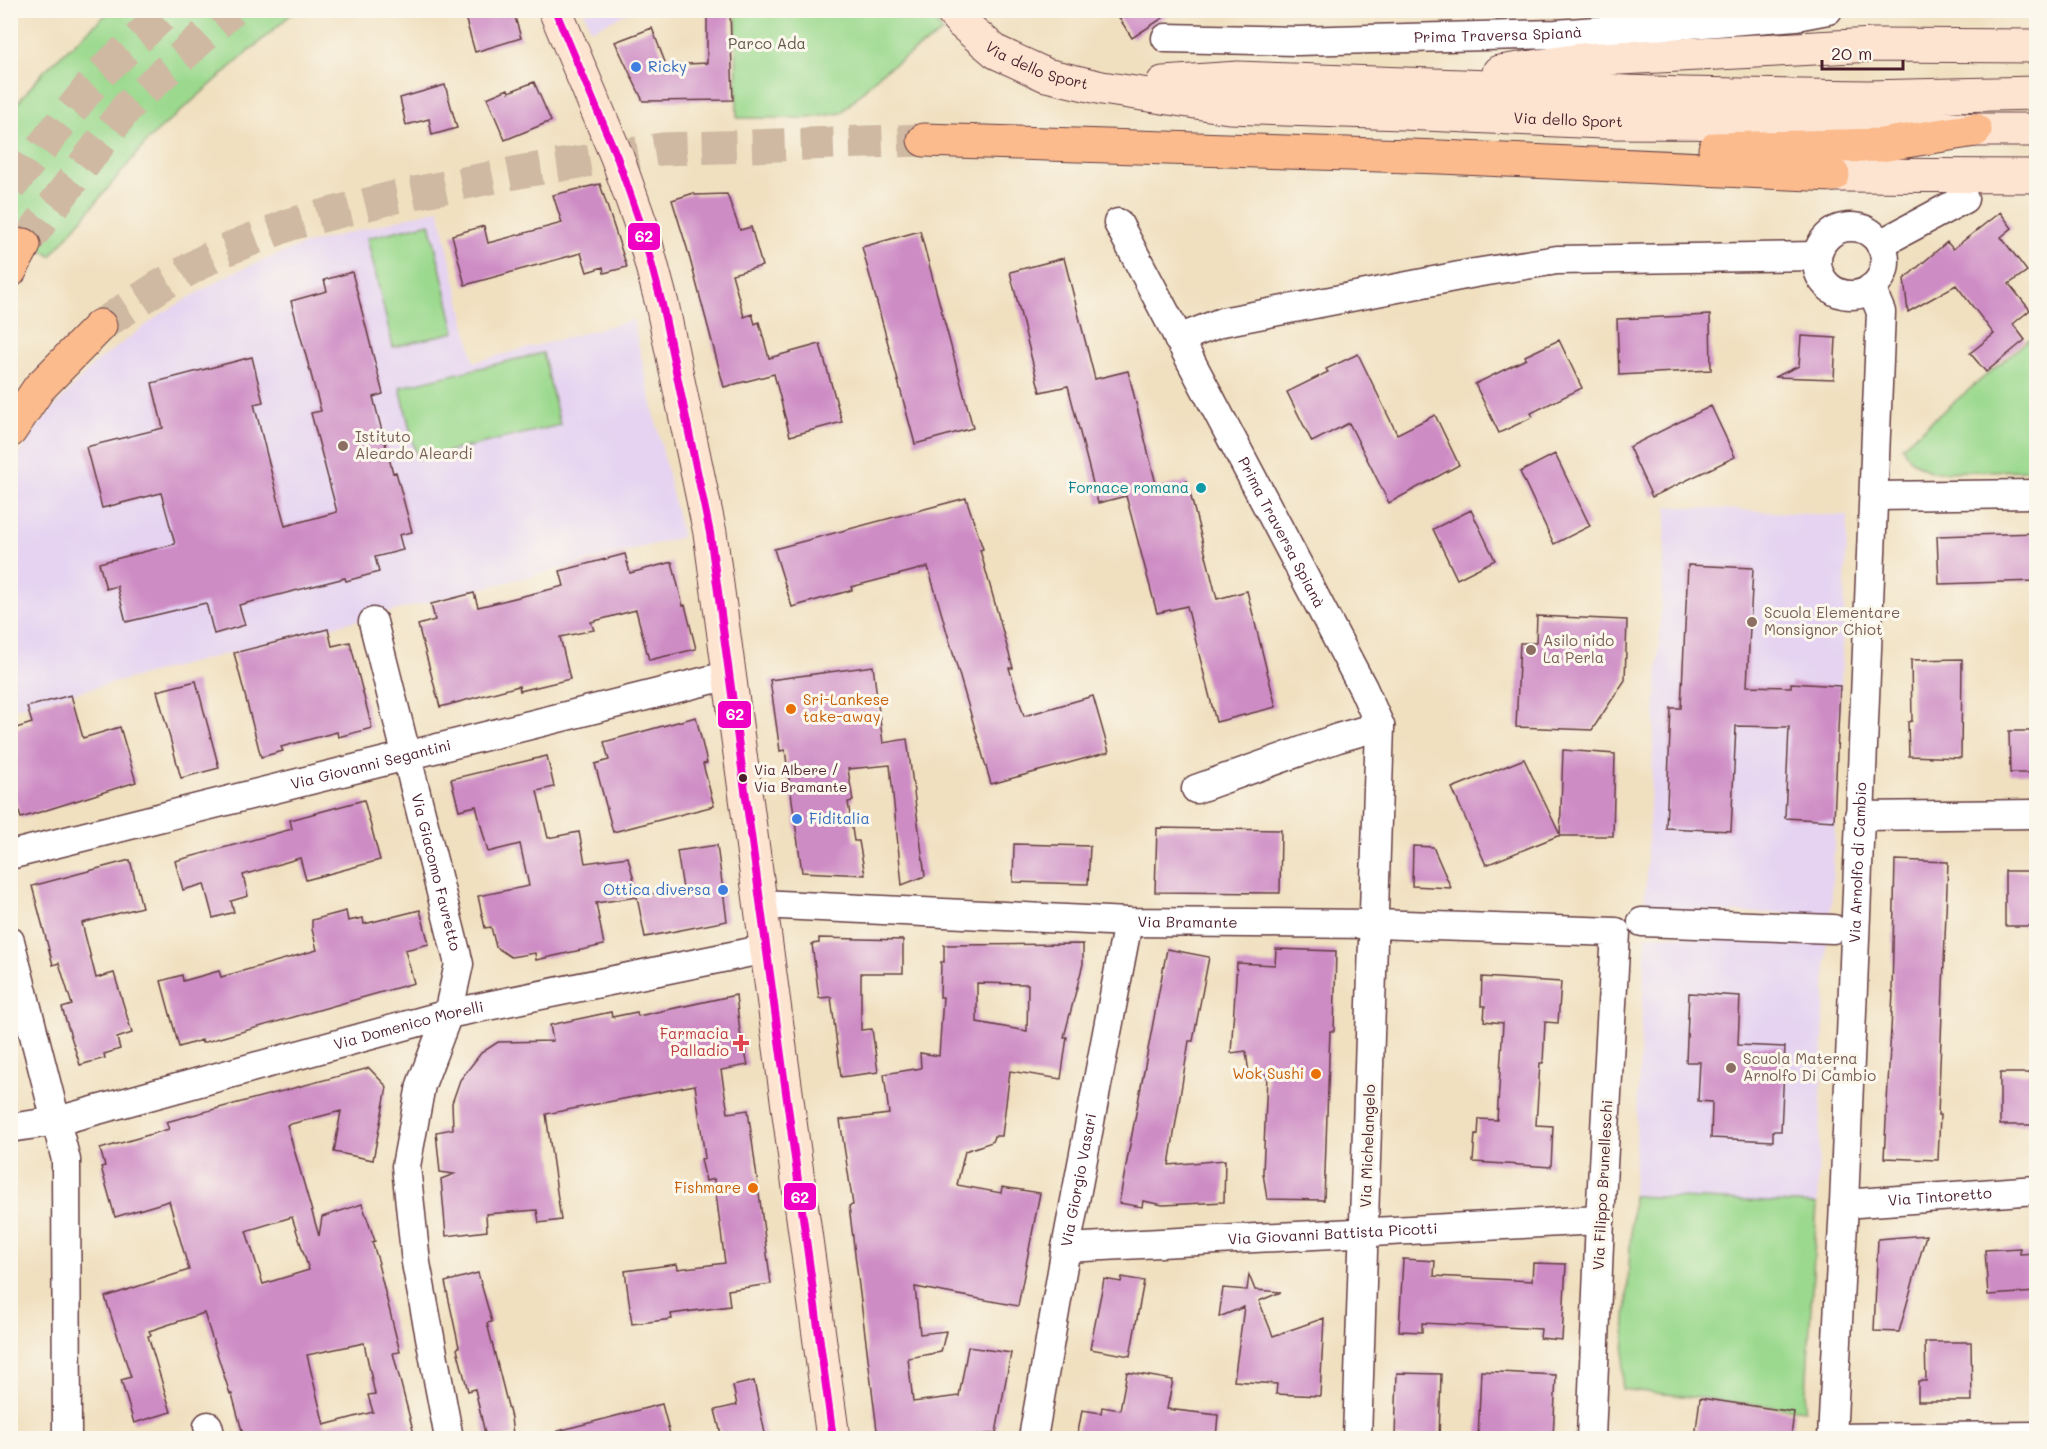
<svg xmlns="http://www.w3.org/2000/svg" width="2047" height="1449" font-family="Mali,sans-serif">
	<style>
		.built { fill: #e5d3f1 }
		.green { fill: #9bd98e; stroke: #727c5c; stroke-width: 1.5 }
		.building { fill: #ce8cc5; fill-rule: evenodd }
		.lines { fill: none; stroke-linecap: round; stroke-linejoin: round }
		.highway-tunnel { stroke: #cfb9a2; stroke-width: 33; stroke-dasharray: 33 16; stroke-linecap: butt }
		.street-casing { stroke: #633c41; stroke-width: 31 }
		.secondary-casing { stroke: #633c41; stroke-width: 35 }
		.highway-casing { stroke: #633c41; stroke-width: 35 }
		.street { stroke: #fff; stroke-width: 28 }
		.secondary { stroke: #fde4d1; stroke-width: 33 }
		.highway { stroke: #fbbb8d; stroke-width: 33 }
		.bus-1-casing { stroke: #fbf7ec; stroke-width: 12 }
		.bus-1 { stroke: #f000c2; stroke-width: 8 }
		.shop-dot { fill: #3f7fe0; stroke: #fbf7ec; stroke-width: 2 }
		.education-dot { fill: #8d6e63; stroke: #fbf7ec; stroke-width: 2 }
		.culture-dot { fill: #0f9aa8; stroke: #fbf7ec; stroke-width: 2 }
		.food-dot { fill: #e8710a; stroke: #fbf7ec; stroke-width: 2 }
		.bus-dot { fill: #4a1f2b; stroke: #fbf7ec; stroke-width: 2 }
		.health-dot { fill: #e0444e; stroke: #fbf7ec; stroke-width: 2 }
		.labels { text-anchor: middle; stroke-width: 6; stroke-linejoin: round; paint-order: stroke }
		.bus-label { font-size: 14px; fill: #4a1f2b; stroke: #fbf7ec; text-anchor: start }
		.street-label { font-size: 15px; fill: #4a1f2b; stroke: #fbf7ec }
		.park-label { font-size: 15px; fill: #625749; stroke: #fbf7ec }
		.shop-label { font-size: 15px; fill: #366cbe; stroke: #fbf7ec; text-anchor: start }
		.education-label { font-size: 15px; fill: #785e54; stroke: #fbf7ec; text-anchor: start }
		.culture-label { font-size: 15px; fill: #0d838f; stroke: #fbf7ec; text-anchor: end }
		.food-label { font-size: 15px; fill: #c56008; stroke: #fbf7ec; text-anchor: end }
		.health-label { font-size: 15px; fill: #be3a42; stroke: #fbf7ec; text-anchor: end }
		.line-badge { stroke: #fbf7ec; stroke-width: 2 }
		.badge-label { font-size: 16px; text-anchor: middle; font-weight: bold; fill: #fff }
	</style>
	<rect width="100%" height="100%" fill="#fbf7ec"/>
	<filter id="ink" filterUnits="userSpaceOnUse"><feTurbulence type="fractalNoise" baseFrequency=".0167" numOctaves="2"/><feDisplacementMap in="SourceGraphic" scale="12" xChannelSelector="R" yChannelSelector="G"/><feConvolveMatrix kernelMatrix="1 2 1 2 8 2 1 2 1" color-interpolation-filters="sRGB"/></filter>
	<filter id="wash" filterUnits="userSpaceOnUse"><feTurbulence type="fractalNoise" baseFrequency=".008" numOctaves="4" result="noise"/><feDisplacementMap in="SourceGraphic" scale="24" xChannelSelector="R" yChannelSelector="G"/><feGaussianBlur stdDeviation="1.35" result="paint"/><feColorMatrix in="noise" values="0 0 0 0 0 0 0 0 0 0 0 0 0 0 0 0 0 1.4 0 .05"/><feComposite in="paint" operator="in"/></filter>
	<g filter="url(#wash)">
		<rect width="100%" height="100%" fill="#f0e0c0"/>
		<path class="built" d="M584 11H632L591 30Z
			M439 209 474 362 633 320 682 537 11 709V468L38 425 94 364 161 314 232 273 303 245Z
			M1667 506 1848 516 1831 914 1644 911Z
			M1646 935 1827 940 1817 1204 1633 1196Z"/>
		<path class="green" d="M110 11H295L150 138 51 256 11 232 10 112 44 71Z
			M736 11H927L943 32 881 73 841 113 809 118H737Z
			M430 223 455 332 393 347 367 238Z
			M2036 337V470L1932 472C1917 465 1909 460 1902 446L2027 341Z
			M543 353 560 425 417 459 400 387Z
			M1633 1196 1817 1204 1805 1410 1622 1389Z"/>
		<g id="blocks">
			<path class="building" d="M463 10H513L521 38 475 52Z
				M707 10H730L733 100 643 101 615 42 652 28 666 65 707 63Z
				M1114 10H1175L1132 38Z
				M534 82 551 121 505 140 487 98 508 89 509 92Z
				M445 85 457 128 432 135 429 119 406 125 400 98Z
				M600 184 627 267 604 273 603 267 587 272 581 253 465 285 452 235 484 226 488 243 562 223 553 195Z
				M694 193 695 195 727 194 740 230 751 227 762 266 732 274 744 317 752 314 755 324 759 322 769 358 820 344 842 422 790 436 774 374 724 387 687 248 672 200Z
				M2000 212 2012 228 2001 237 2027 271 2009 284 2030 310 2013 324 2025 340 1986 372 1970 353 1994 334 1956 285 1908 312 1904 279 1947 242 1953 249Z
				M920 231 973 428 915 444 862 247Z
				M1064 258 1095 379 1128 371 1157 488 1187 481 1217 599 1247 591 1276 707 1216 722 1187 606 1157 613 1126 496 1098 503 1068 386 1040 392 1010 272Z
				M352 272 383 394 373 397 393 473 396 472 412 532 399 535 403 550 375 557 379 572 346 581 345 578 239 605 245 625 214 634 206 603 126 622 117 586 106 589 99 563 175 544 161 493 102 508 86 447 163 428 152 383 252 357 263 402 254 404 285 526 337 512 311 413 321 411 291 301 327 291 324 280Z
				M1710 315 1711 370 1619 375 1617 319Z
				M1801 336 1836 338 1834 379 1775 377 1799 366Z
				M1559 340 1582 388 1531 413 1533 417 1499 433 1475 384 1526 359 1525 356Z
				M1358 354 1397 434 1435 415 1459 465 1389 503 1349 423 1312 442 1287 392 1328 372 1326 369Z
				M1711 406 1735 457 1652 497 1629 447Z
				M1555 454 1590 526 1554 544 1520 472Z
				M966 498 983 549 980 550 1013 668H1009L1024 716 1093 696 1109 752 991 784 928 567 851 587 852 590 792 607 774 549Z
				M1471 510 1495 560 1457 579 1433 529Z
				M2037 533V581L1939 584 1937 536Z
				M625 554 630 573 672 562 683 606 685 605 696 649 649 660 636 610 591 622 594 630 560 637 570 679 520 691 519 686 440 707 418 625 435 620 431 604 474 593 478 607 564 586 560 571Z
				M1688 565 1753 568 1747 686 1791 687V683L1840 686 1834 821 1785 818 1789 727 1736 726 1731 831 1666 828 1671 708H1681Z
				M1537 616 1627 620 1625 680 1592 730 1516 727 1520 643H1536Z
				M328 629 332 646 350 642 372 728 338 737 337 732 281 747 283 751 261 757 234 653Z
				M1962 659 1961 758 1909 756 1908 722 1912 721 1911 660Z
				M873 666 883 743 907 739 925 876 902 885 890 765 848 769 853 801 848 802 854 841H859L865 875 802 872 785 750 780 751 770 680Z
				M196 681 219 768 181 778 157 691Z
				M71 695 83 738 120 727 136 782 21 818 10 784V730L32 723 27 707Z
				M696 717 707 763 703 764 714 806 613 832 595 764 609 760 604 742Z
				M2009 731H2037V773H2010Z
				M1563 750 1615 754 1613 836H1560Z
				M547 756 554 787 537 791 548 838 579 832 585 863 628 857 638 896 683 889 677 851 717 845 727 921 645 937 637 897 596 903 604 945 536 960 535 953 511 957 496 947 491 927 485 928 478 896 529 886 520 844 488 852 476 806 459 810 451 779Z
				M1524 759 1560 835 1486 865 1452 788Z
				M364 800 380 860 306 880 300 858 243 875 248 896 231 901 234 912 213 918 204 884 183 890 175 861 292 829 290 820Z
				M1157 828 1281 830 1280 893 1155 892Z
				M1014 844 1090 846 1088 884 1013 882Z
				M1413 846 1433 847 1451 888 1412 886Z
				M130 860 142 907 82 923 96 978 114 973 132 1033 117 1038 120 1049 104 1054 105 1058 80 1065 62 1008 72 1005 59 963 53 965 32 886Z
				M1895 860 1948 862 1938 1115H1940L1938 1160 1884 1158 1893 992H1892Z
				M2005 871H2035V875H2037V926H2005Z
				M420 910 429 944 405 950 414 983 202 1043V1040L179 1047 161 981 182 975 183 981 219 971 221 977 317 950 312 929V920L346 911 348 921 363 918 364 924Z
				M819 938 903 940V973H861V1030L872 1029 878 1072 841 1077 831 997 819 998 812 944 819 943Z
				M1083 944V964L1064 1037H1067L1061 1079 1010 1071 1002 1136H994L992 1142 965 1151 957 1185 1001 1193 1002 1187 1040 1193 1018 1306 915 1287 920 1334 946 1331 941 1352 908 1358 913 1402 959 1396 968 1347 1011 1353 996 1433 957 1438H878L849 1206 853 1205 840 1120 889 1114 884 1074 921 1068 920 1053 939 1056 943 997H940L941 962H944V945ZM977 983 1028 984 1027 1031 977 1022Z
				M1167 949 1209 957 1193 1041H1189L1169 1165 1225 1160 1224 1202 1163 1205 1143 1201 1142 1207 1119 1203Z
				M1276 949 1336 951 1334 1031H1330L1324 1200 1267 1199 1263 1173 1267 1075 1249 1074 1246 1051 1231 1053 1237 963 1275 965Z
				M1482 977 1561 982 1558 1023 1545 1022 1543 1063H1540L1536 1125 1553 1126 1551 1167 1473 1162 1475 1134 1478 1135 1479 1119 1497 1120 1503 1023 1484 1021 1485 1006H1481Z
				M1689 993 1740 996 1738 1045 1785 1047 1781 1131H1773V1141L1711 1138 1712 1102 1698 1101 1700 1062H1686Z
				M736 995 740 1032 748 1065 721 1070 728 1113 748 1110 771 1284 728 1290 730 1306 671 1314 672 1319 632 1324 625 1271 677 1264 678 1269 725 1263 714 1179 706 1181 701 1159 705 1158 695 1085 546 1114 561 1220 539 1223 537 1210 486 1214 487 1231 446 1236 441 1179 454 1174 440 1172 436 1132 453 1129 452 1103 460 1080 481 1053 498 1042 553 1041 550 1025 611 1012 612 1017 637 1012 638 1016Z
				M369 1068 387 1087 373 1160 334 1152 341 1111 287 1125 319 1236 322 1217 362 1204 375 1241 372 1242 379 1263 378 1264 400 1352 393 1353 415 1438H244L232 1394H230L204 1313 149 1331 151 1335 148 1336 171 1412 134 1423 121 1380 131 1377 105 1297 189 1270 169 1201 115 1217 101 1167 105 1166 100 1149 169 1129 166 1122ZM292 1217 309 1270 263 1284 246 1231ZM364 1343 375 1394 368 1395 373 1412 324 1425 307 1355Z
				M2000 1073H2037V1122H2032V1125H2000Z
				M1926 1235 1899 1332 1874 1331 1878 1239Z
				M2020 1248V1254L2037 1253V1292L1988 1295 1985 1250Z
				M1403 1259 1435 1261 1434 1276 1532 1281 1533 1263 1566 1264 1562 1340 1540 1338 1541 1329 1422 1323V1332L1399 1331Z
				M478 1273 492 1322 487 1323 511 1418 513 1435 500 1438H486L475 1389 468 1391 457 1349 459 1347 445 1282Z
				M1249 1275 1255 1290 1281 1292 1259 1301 1273 1336 1324 1318 1320 1396 1276 1394 1277 1384 1234 1381 1244 1307 1219 1317 1223 1288 1247 1290Z
				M1122 1277 1144 1281 1130 1356 1090 1349 1104 1279 1121 1282Z
				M1925 1342H1971L1972 1401H1918V1381H1926Z
				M1481 1371 1556 1375 1553 1438H1478Z
				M1127 1372 1173 1380 1167 1409 1218 1415 1216 1438H1077L1082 1410 1101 1413 1102 1407 1120 1410Z
				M1397 1373 1441 1374 1439 1438H1395Z
				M754 1381 766 1438H722L715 1410 737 1405 733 1386Z
				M1700 1398 1794 1412 1791 1438H1695Z
				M662 1404 671 1438H559L558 1431Z"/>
		</g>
	</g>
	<g filter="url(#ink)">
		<use href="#blocks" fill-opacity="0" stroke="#633c41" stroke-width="1.5"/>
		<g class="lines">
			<path class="highway-tunnel" d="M10 187 101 73 168 10
				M24 245 127 107 232 10
				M100 326 160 286 220 252 291 224 395 197 524 171 662 149 924 140"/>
			<defs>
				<g id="street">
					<path id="s1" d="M1166 38 1297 41 1556 34 1796 16 1828 10"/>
					<path id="s2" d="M1118 223 1363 688 1380 726 1357 1438"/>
					<circle cx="1851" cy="261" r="34"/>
					<path d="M1880 244 1964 199"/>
					<path d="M1178 339 1222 322 1475 273 1557 260 1817 256"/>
					<path d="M1874 496 2036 494"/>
					<path id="s3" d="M373 622 459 964 448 1014 421 1085 406 1166 416 1263 449 1438"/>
					<path d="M1196 789 1338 738 1380 726"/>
					<path d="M1859 816 2036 814"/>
					<path id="s4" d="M10 855 730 675"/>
					<path id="s5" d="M760 904 1128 922 1374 924 1616 932 1600 1220 1591 1438"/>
					<path d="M1642 922 1833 929"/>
					<path d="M10 941 66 1160 67 1438"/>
					<path id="s6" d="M10 1128 57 1121 448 1014 766 949"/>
					<path id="s7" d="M1844 1204 2036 1190"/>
					<path id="s8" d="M1066 1248 1600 1220"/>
					<path d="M208 1426 211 1438"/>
					<path id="s9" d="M1033 1438 1066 1248 1128 922"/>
					<path id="s10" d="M1832 1438 1844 1204 1881 312 1871 288"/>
					<path d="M1832 1438 2036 1436"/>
				</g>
				<g id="secondary">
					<path d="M555 10 617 157 641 225 662 304 710 533 833 1438"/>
					<path id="s11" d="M951 10 962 23 996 52 1046 75 1102 88 1229 107 1403 113 1602 122 1886 123 1975 130H2036"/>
					<path d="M1499 72 1580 60 1874 45 2036 46"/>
					<path d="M1163 83 1238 78 1683 94 1868 97 2036 93"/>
					<path d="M1833 175 2036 176"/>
				</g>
				<path id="highway" d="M924 140 1440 157 1833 175
					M1715 149 1881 145 1975 130
					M10 271 24 245
					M10 431 39 388 100 326"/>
			</defs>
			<use href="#street" class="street-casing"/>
			<use href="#secondary" class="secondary-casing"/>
			<use href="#highway" class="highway-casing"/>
			<use href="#street" class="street"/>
			<use href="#secondary" class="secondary"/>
			<use href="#highway" class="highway"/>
			<defs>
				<path id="bus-1" d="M555 10 617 157 641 225 662 304 710 533 833 1438"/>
			</defs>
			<use href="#bus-1" class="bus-1-casing"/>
			<use href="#bus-1" class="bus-1"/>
		</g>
	</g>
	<g class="shop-dot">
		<circle cx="636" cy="67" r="6"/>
		<circle cx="797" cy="819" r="6"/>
		<circle cx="723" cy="890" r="6"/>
	</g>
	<g class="education-dot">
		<circle cx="343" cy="446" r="6"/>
		<circle cx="1752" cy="622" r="6"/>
		<circle cx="1531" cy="650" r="6"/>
		<circle cx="1731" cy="1068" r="6"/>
	</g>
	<circle class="culture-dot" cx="1201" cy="488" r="6"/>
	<g class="food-dot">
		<circle cx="791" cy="709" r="6"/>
		<circle cx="1316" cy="1074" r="6"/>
		<circle cx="753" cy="1188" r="6"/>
	</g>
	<circle class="bus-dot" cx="743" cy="778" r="5"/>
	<path class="health-dot" d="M738 1034h6v6h6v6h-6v6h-6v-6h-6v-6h6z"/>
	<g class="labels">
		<g class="bus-label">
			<text x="754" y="775">Via Albere /<tspan x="754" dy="17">Via Bramante</tspan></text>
		</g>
		<g class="street-label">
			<text dy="5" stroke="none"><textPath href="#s1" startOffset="332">Prima Traversa Spianà</textPath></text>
			<text dy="5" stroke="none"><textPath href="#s11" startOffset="105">Via dello Sport</textPath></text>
			<text dy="5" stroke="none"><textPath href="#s11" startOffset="642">Via dello Sport</textPath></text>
			<text dy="5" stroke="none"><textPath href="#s2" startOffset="350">Prima Traversa Spianà</textPath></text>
			<text dy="5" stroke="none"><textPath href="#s4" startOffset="372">Via Giovanni Segantini</textPath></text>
			<text dy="5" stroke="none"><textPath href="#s10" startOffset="576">Via Arnolfo di Cambio</textPath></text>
			<text dy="5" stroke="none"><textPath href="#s3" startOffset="258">Via Giacomo Favretto</textPath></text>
			<text dy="5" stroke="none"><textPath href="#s5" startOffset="428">Via Bramante</textPath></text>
			<text dy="5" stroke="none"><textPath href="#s6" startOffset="412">Via Domenico Morelli</textPath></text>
			<text transform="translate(1368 1146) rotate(-88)" y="5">Via Michelangelo</text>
			<text dy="5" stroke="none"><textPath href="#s9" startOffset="262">Via Giorgio Vasari</textPath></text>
			<text transform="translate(1603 1185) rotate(-87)" y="5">Via Filippo Brunelleschi</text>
			<text dy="5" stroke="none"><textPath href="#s7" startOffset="96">Via Tintoretto</textPath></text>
			<text dy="5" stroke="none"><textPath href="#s8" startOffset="267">Via Giovanni Battista Picotti</textPath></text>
		</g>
		<g class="park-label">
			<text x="767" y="49">Parco Ada</text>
		</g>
		<g class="shop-label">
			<text x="648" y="72">Ricky</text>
			<text x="809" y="824">Fiditalia</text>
			<text x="711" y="895" text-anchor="end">Ottica diversa</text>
		</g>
		<g class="education-label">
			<text x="355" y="442">Istituto<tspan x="355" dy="17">Aleardo Aleardi</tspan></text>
			<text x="1764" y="618">Scuola Elementare<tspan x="1764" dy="17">Monsignor Chiot</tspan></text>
			<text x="1543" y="646">Asilo nido<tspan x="1543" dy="17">La Perla</tspan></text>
			<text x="1743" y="1064">Scuola Materna<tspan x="1743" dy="17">Arnolfo Di Cambio</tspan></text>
		</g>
		<g class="culture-label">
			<text x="1189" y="493">Fornace romana</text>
		</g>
		<g class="food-label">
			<text x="803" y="705" text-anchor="start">Sri-Lankese<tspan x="803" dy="17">take-away</tspan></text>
			<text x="1304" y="1079">Wok Sushi</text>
			<text x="741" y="1193">Fishmare</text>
		</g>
		<g class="health-label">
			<text x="729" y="1039">Farmacia<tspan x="729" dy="17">Palladio</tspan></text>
		</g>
	</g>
	<g class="line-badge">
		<rect x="627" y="222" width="34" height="29" rx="6" fill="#f000c2"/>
		<rect x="717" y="700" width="35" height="29" rx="6" fill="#f000c2"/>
		<rect x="783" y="1182" width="34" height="29" rx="6" fill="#f000c2"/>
	</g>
	<g class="badge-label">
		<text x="644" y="242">62</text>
		<text x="735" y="720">62</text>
		<text x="800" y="1203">62</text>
	</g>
	<rect width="2047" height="1449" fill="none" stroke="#fbf7ec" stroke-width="36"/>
	<path d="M1822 60v9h81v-9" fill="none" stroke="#4a1f2b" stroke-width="3"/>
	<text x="1831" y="60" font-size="18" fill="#4a1f2b" stroke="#fbf7ec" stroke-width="4.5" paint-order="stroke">20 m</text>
</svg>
